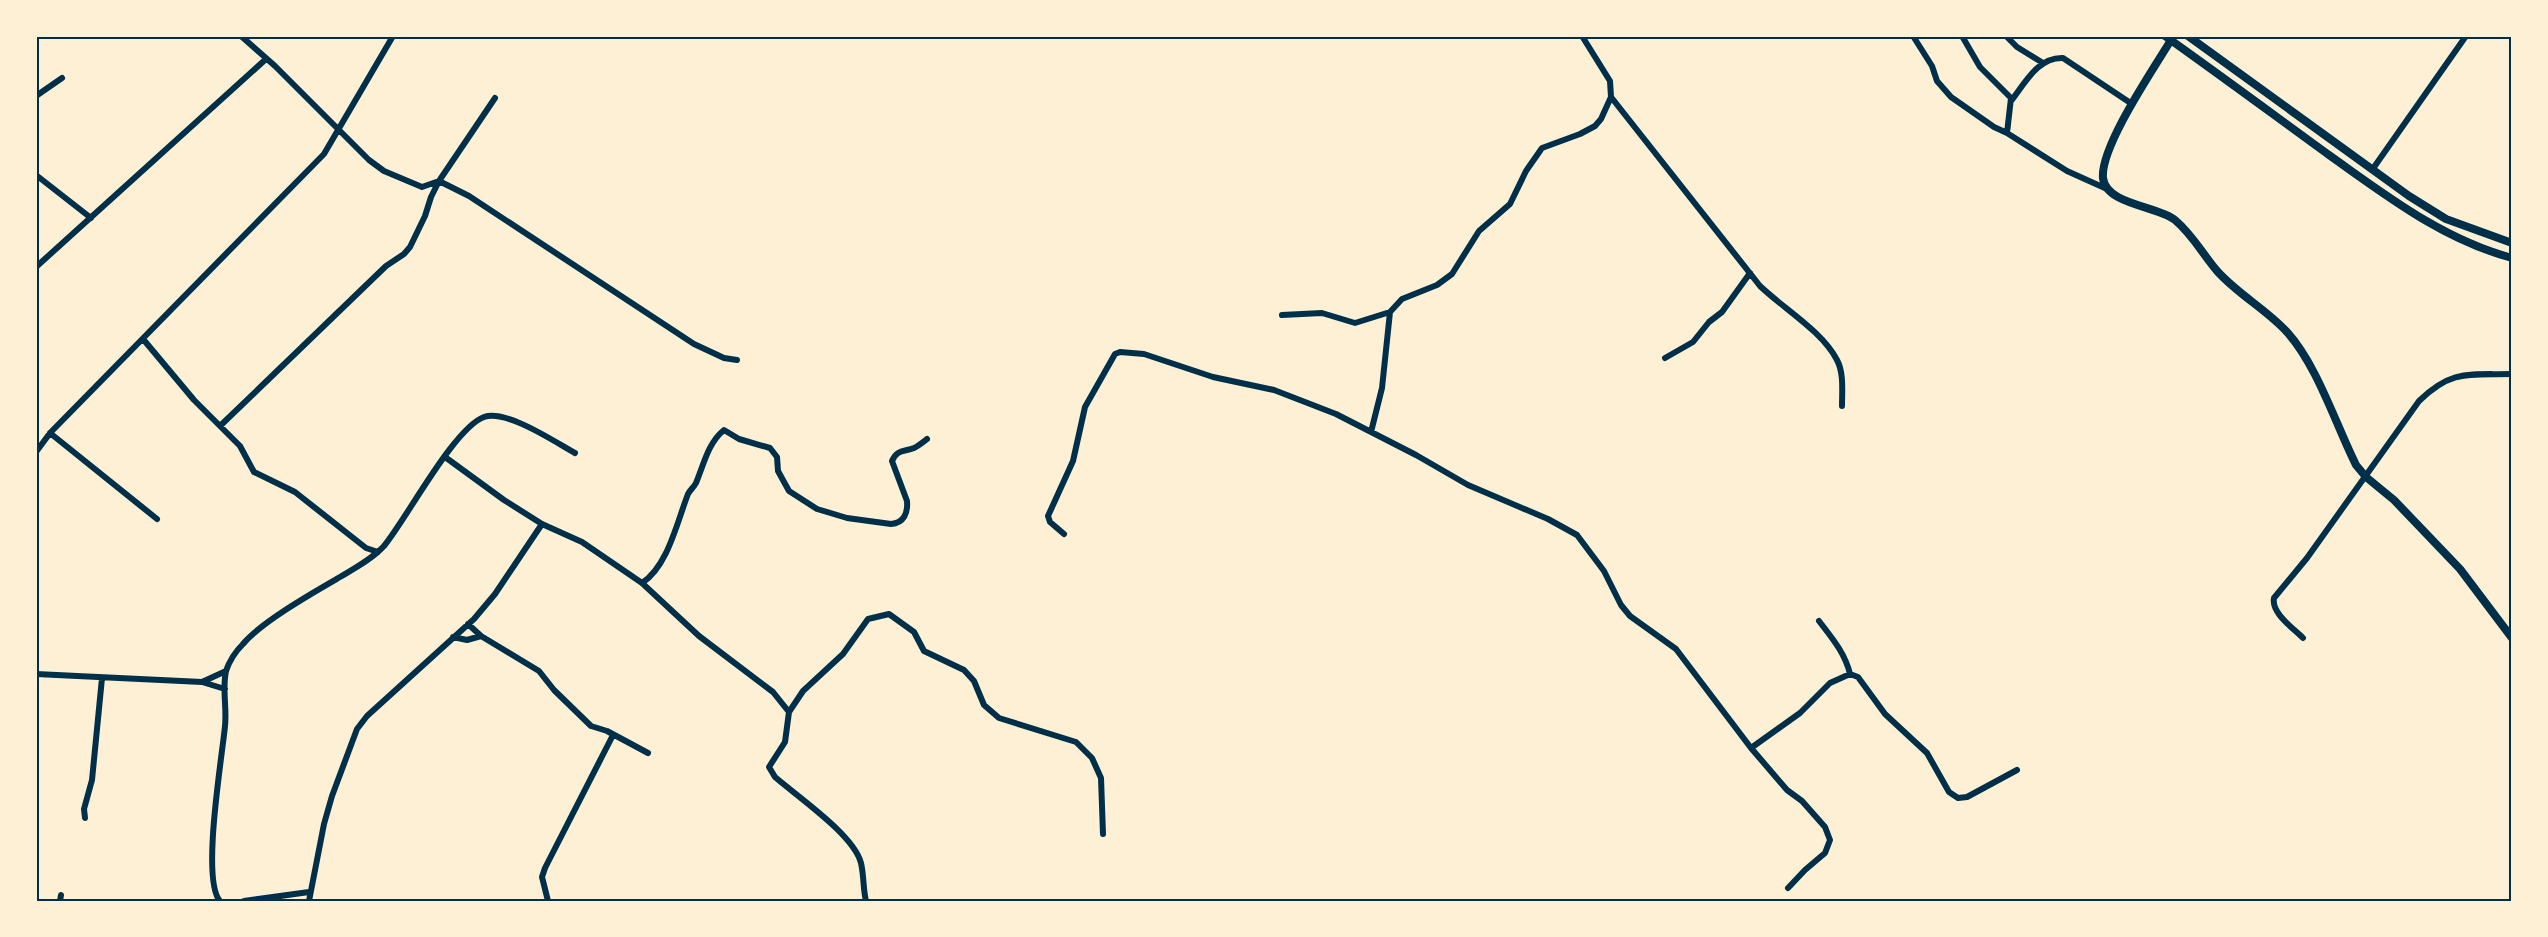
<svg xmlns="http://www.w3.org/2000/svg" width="2548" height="937" font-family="Overpass,sans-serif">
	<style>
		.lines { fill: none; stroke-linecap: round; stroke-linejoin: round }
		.minor { stroke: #003049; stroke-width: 6 }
		.tertiary { stroke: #003049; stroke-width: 8 }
		.secondary { stroke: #003049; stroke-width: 8 }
		.neatline { fill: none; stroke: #003049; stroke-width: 2 }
	</style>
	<rect width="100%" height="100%" fill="#fdf0d5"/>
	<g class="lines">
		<path class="minor" d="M241 36 275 66 369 160 384 171 422 187 439 181 469 196 694 344 724 358 737 360
			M1913 36 1932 66 1937 81 1951 97 1994 127 2007 133 2067 171 2107 189
			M1962 36 1980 67 2011 98 2007 133
			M2006 36 2017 47 2043 63
			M36 96 62 78
			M1611 97 1760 286C1784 309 1822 331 1837 360 1844 373 1842 391 1842 406
			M2011 101C2025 83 2038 57 2063 58L2132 104
			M2372 170 2466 36
			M36 175 91 218
			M36 267 266 59
			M1282 315 1322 313 1355 323 1390 312
			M143 339 194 400 240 446 254 472 295 492 366 548 378 552
			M1665 358 1693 342 1709 322 1722 312 1750 273
			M220 426 386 266 404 254 410 247 425 216 431 197 439 181 495 98
			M1371 432 1382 388 1390 312 1402 299 1437 285 1452 274 1479 231 1510 204 1526 171 1542 148 1580 134 1595 126 1601 119 1611 97 1610 81 1582 36
			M50 433 157 519
			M36 452 50 433 324 154 393 36
			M445 457 504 500 542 524 582 542 642 583 699 636 773 692 789 712 785 742 769 767 775 777C798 797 854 835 861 863 864 876 863 889 866 901
			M1064 534 1050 522 1048 516 1073 461 1085 407 1115 354 1120 352 1144 354 1213 377 1274 390 1336 414 1416 455 1468 485 1548 519 1577 535 1604 571 1621 605 1630 616 1676 649 1751 748 1787 790 1802 801 1825 827 1830 840 1825 853 1805 870 1788 888
			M642 583C668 566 677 522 688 494 690 490 694 487 696 483 704 464 708 443 724 430L739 439 770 448 777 457 778 471 789 491 817 509 847 518 891 524C904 523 908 513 907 501L892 461C897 449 904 452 914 448 918 446 923 442 927 439
			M1819 621C1832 638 1845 653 1850 674
			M468 624 481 636 539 671 554 690 591 726 607 731 648 753
			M453 637 467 640 481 636
			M2303 638C2293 628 2271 613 2274 598L2307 558 2419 401C2452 369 2469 375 2512 374
			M36 674 202 682 225 689
			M202 682 226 671
			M789 712 803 691 843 654 868 619 889 614 914 632 924 651 964 670 974 681 984 705 999 718 1076 742 1092 758 1101 778 1103 834
			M1751 748 1800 713 1830 683 1850 674 1858 677 1885 714 1927 753 1949 792 1958 798 1967 797 2017 770
			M85 818 84 809 92 780 102 678
			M60 901 61 895
			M220 901C201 880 222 758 225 726 227 708 222 689 226 671 229 662 236 651 243 644 261 622 314 592 340 577 355 568 372 559 384 546 407 518 454 428 484 417 506 409 555 442 575 453
			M244 901 309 892
			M309 901 324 824 332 796 357 729 367 716 474 619 495 594 542 524
			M548 901 542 877 545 868 613 735"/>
		<path class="tertiary" d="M2171 40C2154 68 2100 147 2103 178 2106 205 2158 206 2175 220 2193 235 2203 255 2218 272 2239 295 2267 310 2287 332 2317 365 2336 425 2356 465L2366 477 2394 500 2460 569 2512 638"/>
		<path class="secondary" d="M2165 36C2220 75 2274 115 2329 155 2387 196 2442 239 2512 258
			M2188 36 2409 196 2446 219 2512 243"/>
	</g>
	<rect width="2548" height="937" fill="none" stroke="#fdf0d5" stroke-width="75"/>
	<rect x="38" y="38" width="2472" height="862" class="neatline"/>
</svg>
